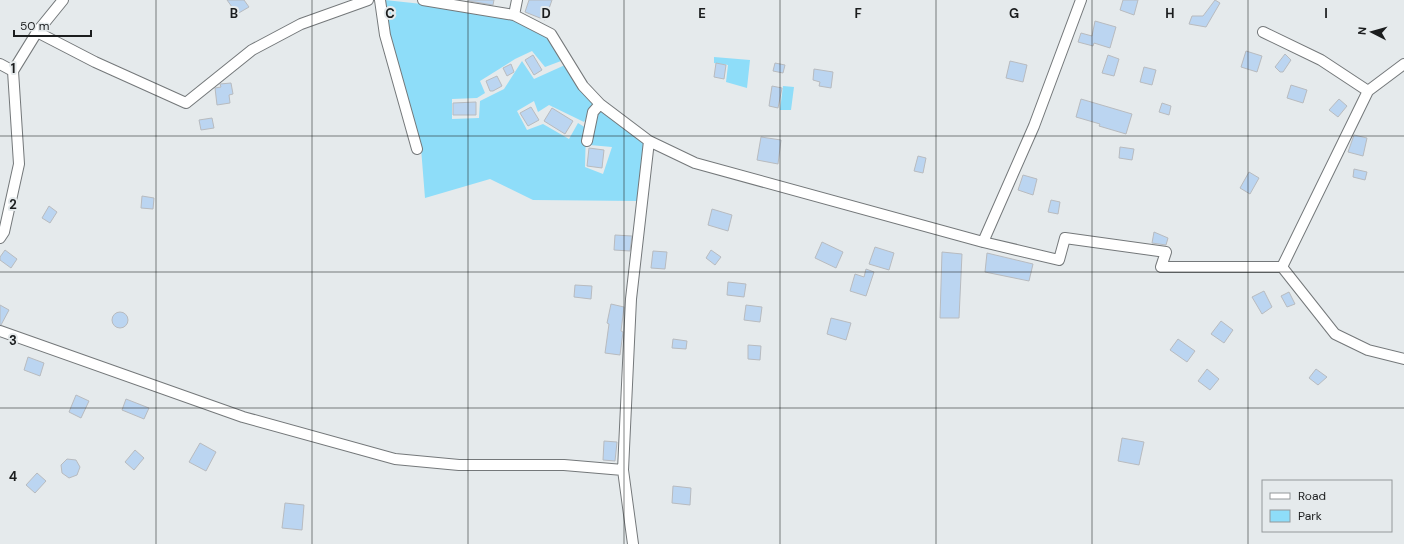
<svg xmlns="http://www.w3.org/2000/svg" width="1404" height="544" font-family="'DM Sans',sans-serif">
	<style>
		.green { fill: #8eddf9 }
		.building { fill: #bbd5f1; stroke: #b8bbbf }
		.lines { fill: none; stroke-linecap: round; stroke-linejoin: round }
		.minor-casing { stroke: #74787a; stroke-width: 12 }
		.minor { stroke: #fff; stroke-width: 10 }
		.grid { fill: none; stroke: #1b1d1e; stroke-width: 1; stroke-opacity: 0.55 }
		.grid-label { font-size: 13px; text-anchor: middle; font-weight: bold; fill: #1b1d1e; stroke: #e5eaec; stroke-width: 4; stroke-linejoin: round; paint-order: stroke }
	</style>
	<rect width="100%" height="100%" fill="#e5eaec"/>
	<path class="green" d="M385 0 422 4 512 18 547 36 561 61 545 67 532 51 515 59 480 81 485 93 477 98 452 99V119L479 118 480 101 504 89 522 61 534 79 565 65 597 103 591 110 584 122 549 105 538 112 534 101 517 111 527 130 543 124 569 139 578 123 586 128 585 167 603 174 612 147 590 145 592 124 602 108 645 141 638 201 533 200 490 179 425 198 421 148 388 31Z
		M714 57 750 60 747 88 726 82 728 65 714 63Z
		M783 86 794 87 791 110H780Z"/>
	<path class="building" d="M227 0H244L249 7 237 14Z
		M469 0H494L493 5 469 1Z
		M529 0H552L545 20 525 12Z
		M1123 0H1138L1134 15 1120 10Z
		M1215 0 1220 3 1206 27 1189 24 1192 16H1203Z
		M1095 21 1116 27 1110 48 1094 43 1093 46 1078 42 1081 33 1092 36Z
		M1246 51 1262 56 1257 72 1241 67Z
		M1285 54 1291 60 1283 72H1280L1275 67Z
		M533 55 542 70 534 75 525 60Z
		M1108 55 1119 59 1114 76 1102 73Z
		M1010 61 1027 65 1023 82 1006 78Z
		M716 63 726 65 724 79 714 77Z
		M775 63 785 65 783 73 773 71Z
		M511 64 514 72 507 76 503 68Z
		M1144 67 1156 70 1152 85 1140 82Z
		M814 69 833 72 831 88 819 86 820 82 813 80Z
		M497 76 502 86 493 91H490L486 81Z
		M231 83 233 94 229 95 230 103 217 105 215 88 221 87 220 84Z
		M1291 85 1307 90 1303 103 1287 98Z
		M772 86 782 88 778 108 769 106Z
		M1081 99 1132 114 1126 134 1099 126 1100 124 1076 117Z
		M1339 99 1347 106 1338 117 1329 110Z
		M476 102V115H453V103Z
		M1162 103 1171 106 1169 115 1159 112Z
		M531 107 539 120 528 126 520 113Z
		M552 108 573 121 565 134 544 121Z
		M212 118 214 128 201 130 199 120Z
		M1354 135 1367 138 1363 156 1348 152Z
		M761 137 781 140 778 164 757 160Z
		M1120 147 1134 149 1132 160 1119 158Z
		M589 148 604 150 602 168 587 166Z
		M918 156 926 158 923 173 914 171Z
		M1354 169 1367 172 1365 180 1353 177Z
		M1249 172 1259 178 1250 194 1240 188Z
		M1023 175 1037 179 1033 195 1018 190Z
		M142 196 154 198 153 209 141 208Z
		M1051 200 1060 202 1058 214 1048 212Z
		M49 206 57 212 50 223 42 218Z
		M712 209 732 215 728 231 708 225Z
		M1154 232 1168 238 1166 245 1152 243Z
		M615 235 632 236 630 251 614 250Z
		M822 242 843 252 836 268 815 258Z
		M875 247 894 253 889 270 869 264Z
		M5 250 17 259 11 268 0 260V257Z
		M711 250 721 257 715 265 706 258Z
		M653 251 667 252 665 269 651 268Z
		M942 252 962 254 959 318H940Z
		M987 253 1033 264 1029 281 985 272Z
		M866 269 874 272 866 296 850 291 855 274 864 277Z
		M728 282 746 284 744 297 727 295Z
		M575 285 592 286 591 299 574 297Z
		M1264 291 1272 307 1262 314 1252 297Z
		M1289 292 1295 304 1287 307 1281 296Z
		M611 304 624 307 621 331 623 332 620 355 605 353 609 324 607 323Z
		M0 305 9 310 1 325H0Z
		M746 305 762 307 760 322 744 320Z
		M112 320a8 8 0 1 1 16 0a8 8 0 1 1-16 0Z
		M831 318 851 323 846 340 827 334Z
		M1221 321 1233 330 1224 343 1211 334Z
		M673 339 687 341 686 349 672 348Z
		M1178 339 1195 351 1187 362 1170 350Z
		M748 345 761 346 760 360 748 359Z
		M28 357 44 363 40 376 24 370Z
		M1207 369 1219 379 1210 390 1198 381Z
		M1316 369 1327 377 1318 385 1309 378Z
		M76 395 89 401 81 418 69 412Z
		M126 399 149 408 144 419 122 410Z
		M1122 438 1144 442 1139 465 1118 461Z
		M604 441 617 442 615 461 603 460Z
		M200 443 216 452 206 471 189 462Z
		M135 450 144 458 134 470 125 462Z
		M67 459 76 460 80 467 77 475 69 478 62 473 61 465Z
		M37 473 46 481 35 493 26 485Z
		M673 486 691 488 690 505 672 503Z
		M285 503 304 505 302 530 282 528Z"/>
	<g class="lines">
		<defs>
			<path id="minor" d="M380 0 385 35 417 149
				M423 0 514 15 551 34 583 86 600 104 649 141 695 163 983 242 1059 260 1065 238 1166 252 1161 267H1282
				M514 15 517 0
				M37 32 95 62 186 103 252 50 301 24 368 0
				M1263 32 1321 60 1368 91
				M0 64 13 71
				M1404 64 1368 91 1282 267 1335 334 1368 350 1404 359
				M587 141 593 112 600 104
				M0 238 4 232 19 164 13 71 37 32 63 0
				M983 242 1034 126 1081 0
				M0 331 243 417 395 459 459 465H564L623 470
				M633 544 623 470 631 299 649 141"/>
		</defs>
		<use href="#minor" class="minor-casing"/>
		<use href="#minor" class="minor"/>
	</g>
	<path class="grid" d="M156 0V544M312 0V544M468 0V544M624 0V544M780 0V544M936 0V544M1092 0V544M1248 0V544M0 136H1404M0 272H1404M0 408H1404"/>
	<g class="grid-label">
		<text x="234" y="18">B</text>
		<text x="390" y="18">C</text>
		<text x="546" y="18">D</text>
		<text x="702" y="18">E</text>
		<text x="858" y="18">F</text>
		<text x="1014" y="18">G</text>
		<text x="1170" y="18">H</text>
		<text x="1326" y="18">I</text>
		<text x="13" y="73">1</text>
		<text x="13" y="209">2</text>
		<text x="13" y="345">3</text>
		<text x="13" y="481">4</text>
	</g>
	<rect x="1262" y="480" width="130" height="52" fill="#e5eaec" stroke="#94989a"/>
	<rect x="1270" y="493" width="20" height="6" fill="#ffffff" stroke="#94989a"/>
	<text x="1298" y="500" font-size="12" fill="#1b1d1e">Road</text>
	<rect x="1270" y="510" width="20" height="12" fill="#8eddf9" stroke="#94989a"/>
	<text x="1298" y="520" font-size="12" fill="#1b1d1e">Park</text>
	<g transform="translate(1372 32) rotate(276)" stroke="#e5eaec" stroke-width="3" paint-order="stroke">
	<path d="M0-3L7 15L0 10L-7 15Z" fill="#1b1d1e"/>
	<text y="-6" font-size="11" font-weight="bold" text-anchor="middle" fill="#1b1d1e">N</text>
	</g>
	<path d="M14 30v6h77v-6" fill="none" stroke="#1b1d1e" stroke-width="2"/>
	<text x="20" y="30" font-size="12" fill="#1b1d1e" stroke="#e5eaec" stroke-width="3" paint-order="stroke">50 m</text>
</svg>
